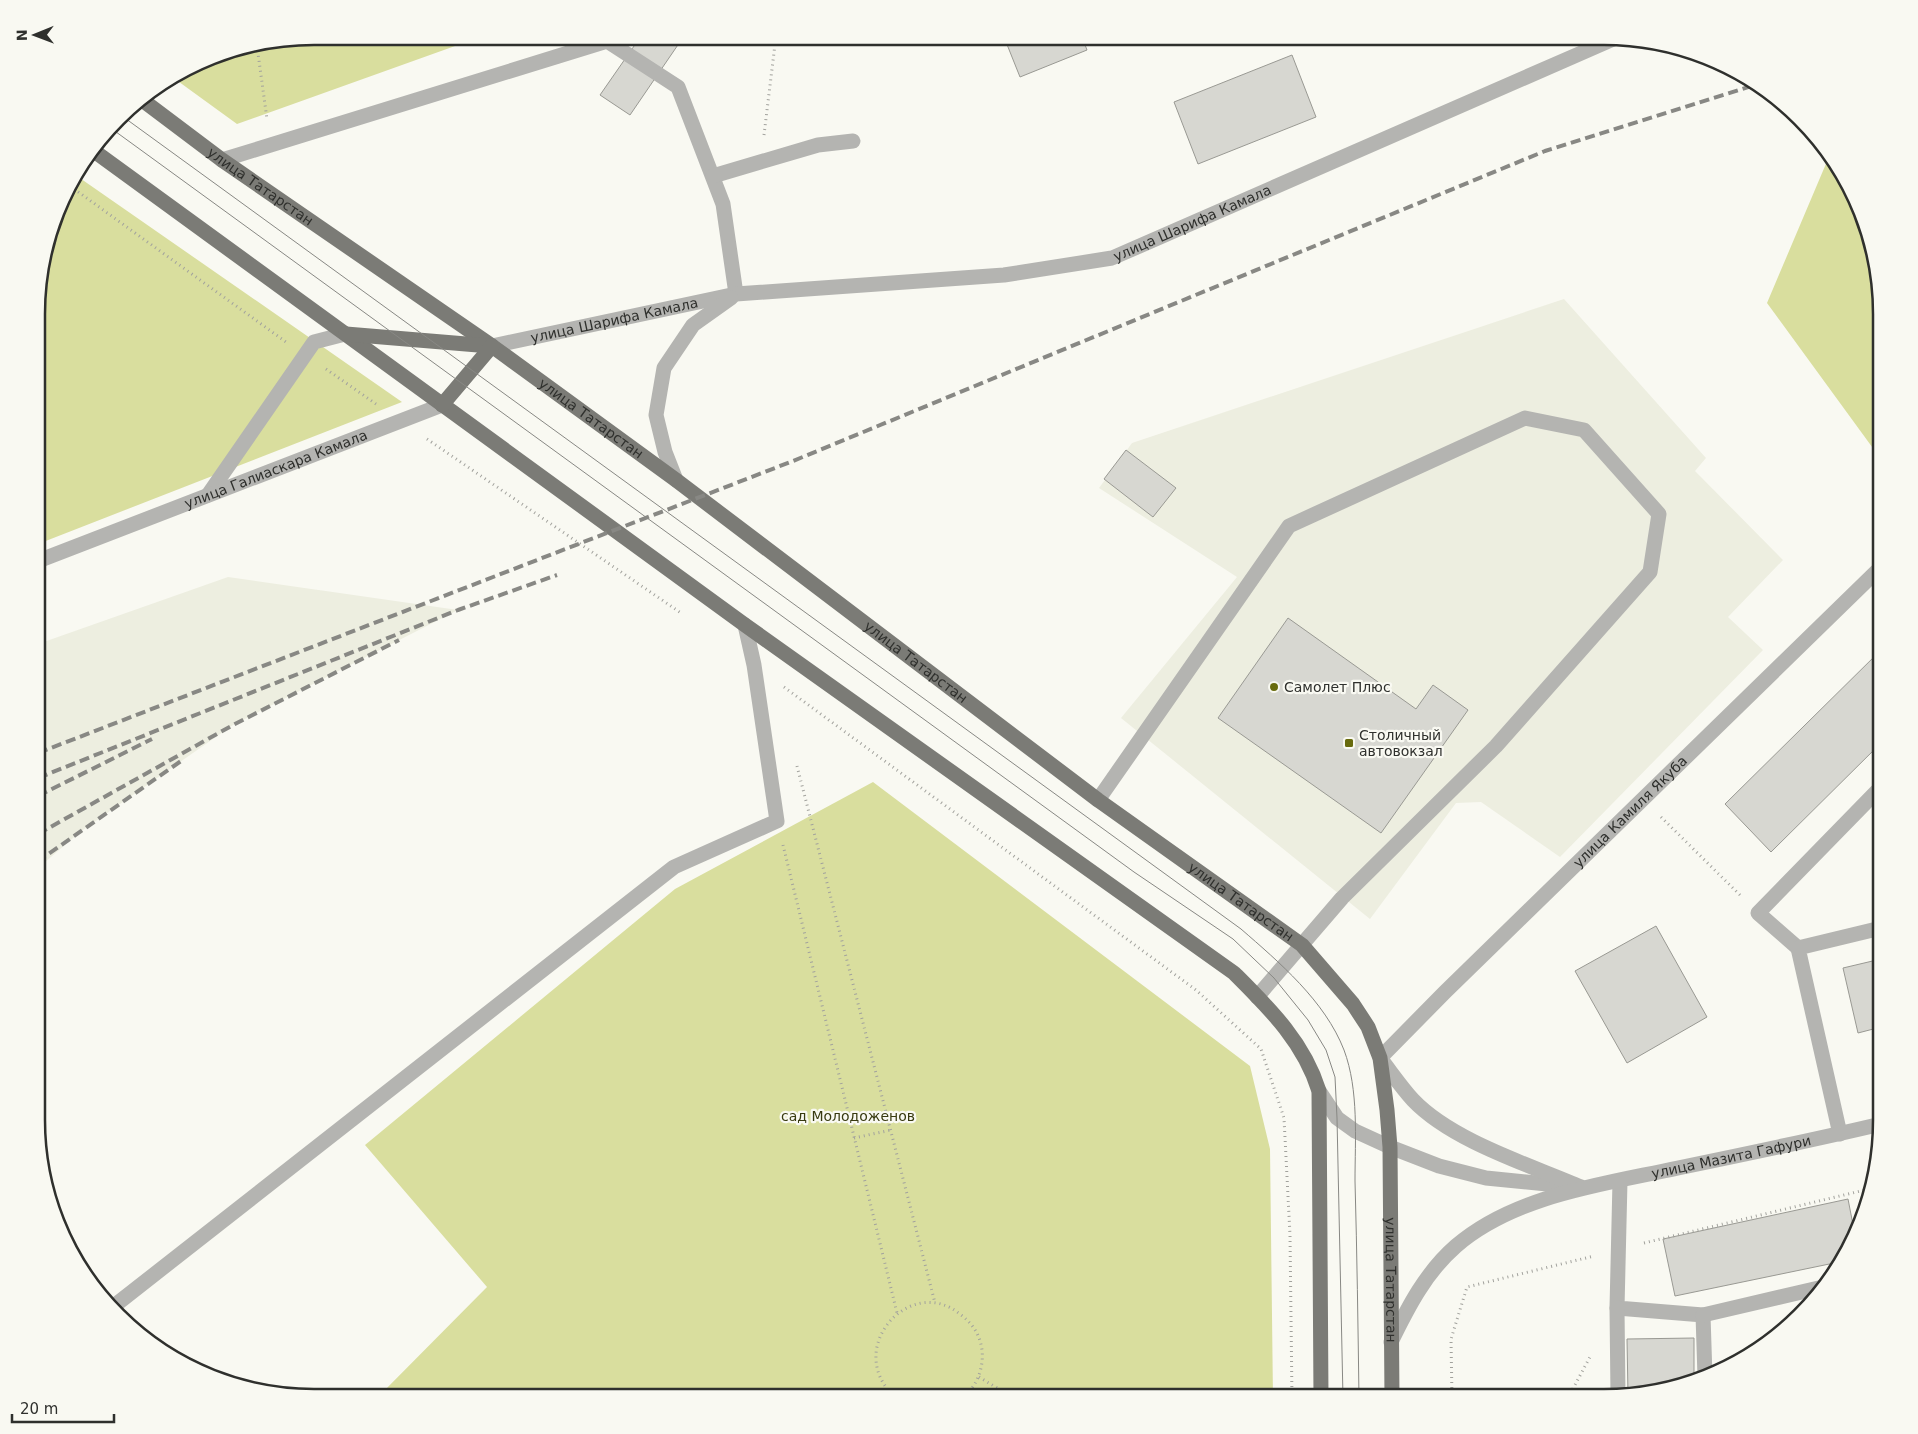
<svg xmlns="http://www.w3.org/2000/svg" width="1918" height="1434" font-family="'DejaVu Sans',sans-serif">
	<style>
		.built { fill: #edeee0 }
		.green { fill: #d9de9e }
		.building { fill: #d7d7d1; stroke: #999993 }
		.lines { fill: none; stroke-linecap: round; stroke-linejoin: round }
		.path { stroke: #a2a29d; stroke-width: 3; stroke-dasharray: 1 4; stroke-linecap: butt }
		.minor { stroke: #b4b4b1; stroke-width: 15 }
		.major { stroke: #7b7b76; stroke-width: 15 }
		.tram { stroke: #888884; stroke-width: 1 }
		.rail { stroke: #888884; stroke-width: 4; stroke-dasharray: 10 5; stroke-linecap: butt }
		.poi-dot { fill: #686b0d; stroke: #f9f9f2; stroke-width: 2 }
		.labels { text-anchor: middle; stroke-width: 4.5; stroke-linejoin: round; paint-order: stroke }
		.street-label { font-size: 14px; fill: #2f302d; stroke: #f9f9f2 }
		.poi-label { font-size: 14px; fill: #2f302d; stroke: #f9f9f2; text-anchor: start }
		.park-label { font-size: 14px; fill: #383a10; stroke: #f9f9f2 }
		.rim { fill: none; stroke: #2f302d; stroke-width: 2.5 }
	</style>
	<rect width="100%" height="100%" fill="#f9f9f2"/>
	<path class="built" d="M1564 299 1706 458 1695 471 1783 560 1728 617 1763 650 1560 857 1481 802 1456 803 1370 919 1121 718 1237 577 1099 488 1132 443Z
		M228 577 458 610 233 725 80 832 37 869 38 644Z"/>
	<path class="green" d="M314 36H483L237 124 175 79 224 51Z
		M1828 159 1853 191 1876 259 1882 314V451H1875L1767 303Z
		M74 174 402 402 38 544 39 277Z
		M873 782 1250 1066 1270 1149 1273 1398 378 1397 487 1287 365 1145 675 889Z"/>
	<path class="building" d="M641 36H684L630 115 600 95Z
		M1004 37H1082L1087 50 1020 77Z
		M1292 55 1316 117 1198 164 1174 102Z
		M1126 450 1176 488 1153 517 1104 479Z
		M1288 618 1416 709 1433 685 1468 710 1381 833 1218 718Z
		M1881 650V743L1771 852 1725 804Z
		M1656 926 1707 1017 1627 1063 1575 971Z
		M1881 959V1027L1858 1033 1843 968Z
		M1848 1199 1855 1235 1839 1262 1675 1296 1663 1239Z
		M1694 1338V1380L1659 1392 1628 1395 1627 1339Z"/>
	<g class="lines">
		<path class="path" d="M257 46 267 119
			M764 135 776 36
			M70 186 286 342
			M326 369 376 404
			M427 439 681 613
			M784 687 1196 990 1261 1049 1284 1118 1290 1235 1292 1398
			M797 766 935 1303
			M1661 817 1740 895
			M783 845 897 1313
			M854 1138 891 1130
			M1644 1243 1869 1189
			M979 1377 1012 1397
			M895 1397C842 1349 911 1272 961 1315 973 1324 980 1335 982 1350 984 1367 977 1387 963 1397
			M1452 1398 1451 1339 1467 1287 1594 1256
			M1568 1398 1591 1355"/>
		<g class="minor">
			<path d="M222 160 607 41 678 87 723 204 736 294"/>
			<path d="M713 176 818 145 853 141"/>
			<path id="s1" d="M492 346 736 294 1004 275 1112 258 1618 37"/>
			<path d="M676 480 665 452 656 415 664 368 693 325 731 298"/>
			<path d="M208 495 314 342 345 334"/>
			<path id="s2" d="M38 561 442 405"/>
			<path d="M1098 800 1289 526 1525 418 1584 430 1659 514 1650 572 1496 746 1342 898 1257 997"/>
			<path d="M1798 948 1758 913 1881 787"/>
			<path d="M1319 1091 1337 1118 1355 1131 1390 1147 1439 1166 1486 1178 1567 1186"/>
			<path d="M1840 1134 1798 948 1881 928"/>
			<path d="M1620 1181 1617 1308 1703 1315 1705 1377"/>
			<path id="s3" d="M1581 1187C1530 1165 1452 1141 1413 1100 1401 1087 1391 1072 1380 1058L1445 992 1882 566"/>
			<path d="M114 1306 674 867 777 821 754 665 745 625"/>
			<path d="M1617 1308 1618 1396"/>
			<path d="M1703 1315 1823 1287"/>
			<path id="s4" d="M1391 1342C1408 1307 1426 1272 1456 1246 1515 1195 1605 1184 1678 1168 1746 1154 1814 1140 1881 1124"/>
		</g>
		<g class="major">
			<path id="s5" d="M141 99 222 160 492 346 676 480 1098 800 1302 945 1353 1004 1368 1027 1380 1058 1387 1110 1390 1147 1392 1398"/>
			<path d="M94 151 745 625 1234 973C1269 1008 1304 1042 1319 1091L1321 1398"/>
			<path d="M346 334 490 346"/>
			<path d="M442 405 492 346"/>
		</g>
		<path class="tram" d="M122 116 1241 929C1279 962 1325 1001 1344 1050 1359 1090 1355 1139 1355 1181 1357 1253 1358 1326 1359 1398
			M112 129 1134 872 1233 939 1274 978 1308 1020 1326 1050 1335 1077 1337 1118 1343 1398"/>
		<path class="rail" d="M38 753 793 461 1545 151 1755 85
			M38 778 458 610 557 575
			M38 796 152 739
			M38 834 233 725 399 640
			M37 862 181 761"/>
	</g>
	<g class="poi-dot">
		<circle cx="1274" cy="687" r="5"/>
		<rect x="1344" y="738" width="10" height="10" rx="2.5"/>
	</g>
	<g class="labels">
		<g class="street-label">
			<text dy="5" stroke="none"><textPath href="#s5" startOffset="148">улица Татарстан</textPath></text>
			<text dy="5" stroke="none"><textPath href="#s1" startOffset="715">улица Шарифа Камала</textPath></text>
			<text dy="5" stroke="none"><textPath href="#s1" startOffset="125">улица Шарифа Камала</textPath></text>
			<text dy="5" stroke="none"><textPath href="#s5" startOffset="552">улица Татарстан</textPath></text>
			<text dy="5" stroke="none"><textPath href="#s2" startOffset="255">улица Галиаскара Камала</textPath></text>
			<text dy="5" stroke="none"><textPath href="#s5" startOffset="958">улица Татарстан</textPath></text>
			<text dy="5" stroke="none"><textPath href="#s3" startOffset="595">улица Камиля Якуба</textPath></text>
			<text dy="5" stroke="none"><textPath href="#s5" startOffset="1362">улица Татарстан</textPath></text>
			<text dy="5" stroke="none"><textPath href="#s4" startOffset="409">улица Мазита Гафури</textPath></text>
			<text dy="5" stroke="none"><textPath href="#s5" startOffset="1798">улица Татарстан</textPath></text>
		</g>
		<g class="poi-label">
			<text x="1284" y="692">Самолет Плюс</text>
			<text x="1359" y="740">Столичный<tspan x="1359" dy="16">автовокзал</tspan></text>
		</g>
		<g class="park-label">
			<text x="848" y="1121">сад Молодоженов</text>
		</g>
	</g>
	<path d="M0 0H1918V1434H0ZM314 45H1604A269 269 0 0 1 1873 314V1120A269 269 0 0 1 1604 1389H314A269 269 0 0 1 45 1120V314A269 269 0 0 1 314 45Z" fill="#f9f9f2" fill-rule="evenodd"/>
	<path class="rim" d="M314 45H1604A269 269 0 0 1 1873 314V1120A269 269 0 0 1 1604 1389H314A269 269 0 0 1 45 1120V314A269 269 0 0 1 314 45Z"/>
	<g transform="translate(35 35) rotate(269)" stroke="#f9f9f2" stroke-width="4" paint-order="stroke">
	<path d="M0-4L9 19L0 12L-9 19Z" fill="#2f302d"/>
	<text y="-8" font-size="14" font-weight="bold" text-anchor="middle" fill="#2f302d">N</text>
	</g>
	<path d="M12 1414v8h102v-8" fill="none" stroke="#2f302d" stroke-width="2.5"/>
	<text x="20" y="1414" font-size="15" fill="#2f302d" stroke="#f9f9f2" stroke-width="4" paint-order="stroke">20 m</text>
</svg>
